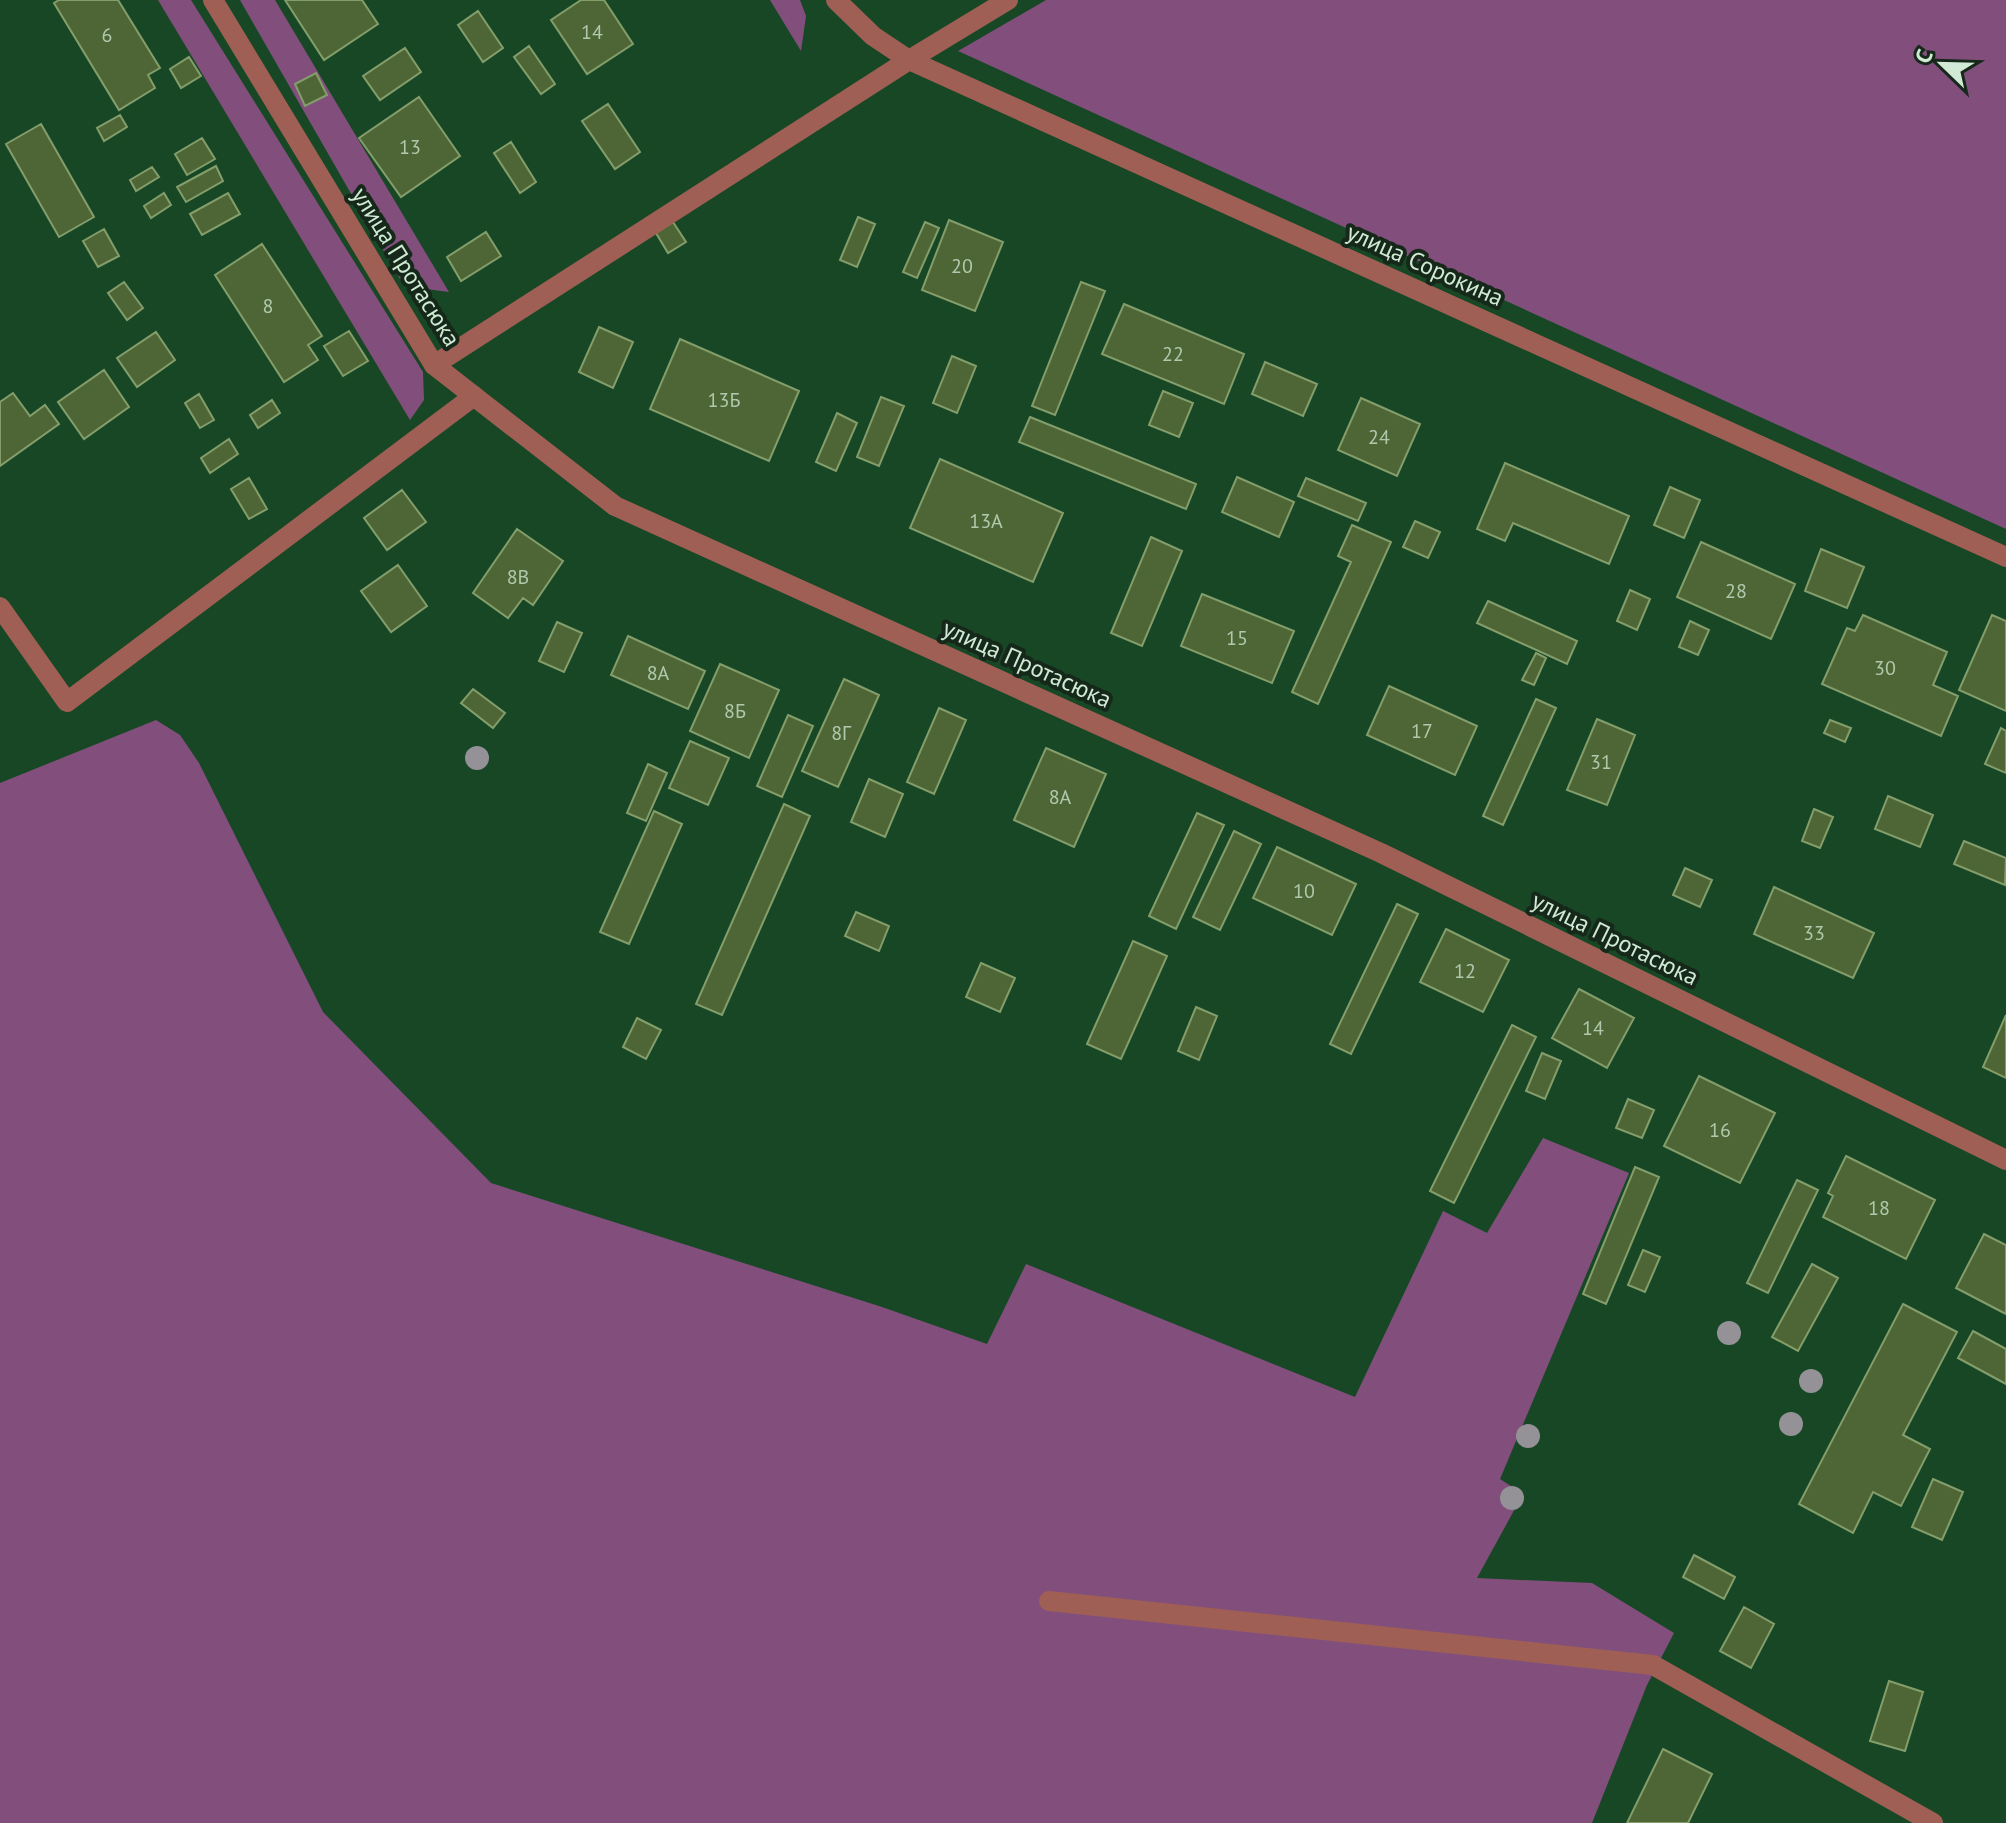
<svg xmlns="http://www.w3.org/2000/svg" width="2006" height="1823" font-family="'PT Sans',sans-serif">
	<style>
		.green { fill: #824f7d }
		.building { fill: #4e6636; stroke: #849e6b; stroke-width: 2 }
		.lines { fill: none; stroke-linecap: round; stroke-linejoin: round }
		.lane { stroke: #9f5f54; stroke-width: 20 }
		.street { stroke: #9f5f54; stroke-width: 20 }
		.tree { fill: #949297 }
		.labels { text-anchor: middle; stroke-width: 8; stroke-linejoin: round; paint-order: stroke }
		.number-label { font-size: 20px; fill: #b0c9ad }
		.street-label { font-size: 24px; fill: #d1ead5; stroke: #152819 }
	</style>
	<rect width="100%" height="100%" fill="#184726"/>
	<path class="green" d="M158 0H191L423 372 424 400 410 420Z
		M240 0H275L449 292 426 289 400 279Z
		M770 0H800L806 16 801 51Z
		M1046 0H2006V529L958 51Z
		M156 720 180 735 199 763 323 1012 491 1183 882 1307 987 1344 1026 1264 1355 1397 1443 1211 1487 1233 1543 1138 1629 1173 1500 1479 1523 1494 1477 1578 1592 1583 1674 1633 1647 1685 1592 1823H0V783Z"/>
	<path class="building" d="M59 0H118L160 68 148 75 155 88 119 110 54 3Z
		M285 0H362L378 24 324 60Z
		M581 0H604L633 44 587 74 551 20Z
		M478 11 503 48 483 62 458 25Z
		M529 46 555 84 541 94 514 57Z
		M405 48 421 72 380 100 363 76Z
		M189 57 201 76 181 88 170 69Z
		M316 73 327 95 305 106 295 84Z
		M419 97 460 156 401 197 359 138Z
		M608 104 640 152 615 169 582 121Z
		M120 115 127 127 104 141 97 128Z
		M41 124 94 217 59 237 6 144Z
		M202 138 215 159 187 175 175 154Z
		M511 142 536 182 520 193 494 153Z
		M216 166 223 181 186 202 177 187Z
		M152 167 159 177 136 191 130 180Z
		M164 193 171 205 151 218 144 206Z
		M228 193 240 214 202 235 190 214Z
		M858 217 875 224 857 267 840 260Z
		M949 220 1003 242 975 311 922 290Z
		M673 222 686 242 668 253 656 233Z
		M925 222 939 228 917 278 903 272Z
		M104 229 119 256 98 267 83 241Z
		M486 232 501 256 461 281 447 257Z
		M262 244 322 336 308 345 318 360 284 382 215 275Z
		M124 282 143 308 127 320 108 293Z
		M1081 282 1105 291 1055 415 1032 406Z
		M1124 304 1244 354 1224 404 1102 354Z
		M599 327 633 342 613 388 579 372Z
		M349 331 368 361 343 376 324 346Z
		M156 332 175 360 137 387 117 358Z
		M680 339 799 391 769 461 650 409Z
		M952 356 976 366 957 413 933 403Z
		M1265 362 1317 384 1303 416 1252 394Z
		M104 370 129 407 84 439 58 402Z
		M1163 391 1193 403 1179 437 1149 425Z
		M13 393 30 416 45 405 59 424 0 466V402Z
		M199 394 214 420 200 428 185 403Z
		M881 397 904 406 879 466 857 457Z
		M1361 398 1420 424 1397 476 1338 450Z
		M272 400 280 413 258 428 250 415Z
		M837 413 857 423 836 471 816 462Z
		M1030 417 1196 484 1186 509 1019 442Z
		M229 439 238 454 210 473 201 458Z
		M940 459 1063 513 1033 582 910 528Z
		M1505 463 1629 516 1609 564 1513 523 1505 541 1477 529Z
		M1237 477 1294 502 1279 537 1222 512Z
		M249 478 267 509 249 519 231 489Z
		M1306 478 1366 503 1358 521 1298 496Z
		M1670 487 1700 500 1684 538 1654 525Z
		M402 490 426 522 387 550 364 518Z
		M1415 521 1440 532 1428 558 1403 547Z
		M1352 525 1391 542 1318 704 1292 692 1351 562 1338 556Z
		M517 529 563 561 533 605 523 598 508 618 473 593Z
		M1151 537 1182 551 1142 646 1111 633Z
		M1701 542 1795 584 1771 639 1677 597Z
		M1821 549 1864 567 1847 608 1805 591Z
		M398 565 427 606 391 632 361 591Z
		M1630 590 1650 599 1637 630 1617 621Z
		M1202 594 1294 631 1272 683 1181 646Z
		M1488 601 1577 641 1567 664 1477 623Z
		M1863 615 1947 652 1933 685 1958 696 1941 736 1822 684 1847 628 1855 631Z
		M1992 615 2006 621V711L1959 690Z
		M1690 621 1709 630 1698 655 1679 647Z
		M557 622 582 633 564 672 539 661Z
		M628 636 705 671 688 709 611 675Z
		M1536 653 1546 658 1534 685 1522 680Z
		M720 664 779 690 749 758 690 731Z
		M844 679 879 695 838 787 802 771Z
		M1389 686 1477 726 1455 775 1367 735Z
		M473 689 505 713 493 728 461 703Z
		M1536 699 1556 708 1503 825 1483 816Z
		M939 708 966 720 934 794 907 782Z
		M788 715 813 726 782 797 757 786Z
		M1597 719 1635 735 1607 805 1567 790Z
		M1830 720 1851 728 1845 742 1824 733Z
		M2001 728 2006 731V773L1985 764Z
		M690 741 729 758 708 805 669 788Z
		M1046 748 1106 774 1074 847 1014 820Z
		M648 764 667 773 646 821 627 813Z
		M869 779 903 794 885 837 851 822Z
		M1888 796 1933 815 1920 847 1875 829Z
		M784 804 810 816 722 1015 696 1004Z
		M1814 809 1833 817 1820 848 1802 841Z
		M654 811 682 824 629 944 600 932Z
		M1197 813 1224 825 1176 929 1149 916Z
		M1234 831 1261 844 1220 930 1193 917Z
		M1964 841 2006 858 2005 885 1954 864Z
		M1277 847 1356 884 1332 935 1253 898Z
		M1685 868 1712 880 1700 907 1673 895Z
		M1774 887 1874 933 1853 978 1754 934Z
		M1397 904 1418 914 1351 1054 1330 1044Z
		M856 912 889 926 879 951 845 936Z
		M1446 929 1509 960 1483 1012 1420 982Z
		M1133 941 1167 956 1121 1059 1087 1044Z
		M981 963 1015 978 1000 1012 966 997Z
		M1579 989 1634 1018 1607 1068 1552 1038Z
		M1196 1007 1217 1016 1199 1060 1178 1051Z
		M2006 1015V1078L1983 1067Z
		M637 1018 661 1030 646 1059 623 1047Z
		M1512 1025 1536 1037 1454 1203 1430 1191Z
		M1542 1053 1561 1061 1545 1099 1526 1091Z
		M1699 1076 1775 1113 1740 1183 1664 1146Z
		M1628 1099 1654 1110 1642 1138 1616 1128Z
		M1846 1156 1935 1200 1906 1259 1823 1217 1833 1196 1828 1193Z
		M1635 1167 1659 1177 1606 1304 1583 1294Z
		M1797 1180 1818 1190 1768 1293 1747 1283Z
		M1984 1234 2006 1245V1314L1956 1288Z
		M1643 1250 1660 1257 1645 1292 1628 1285Z
		M1812 1264 1838 1278 1798 1351 1772 1337Z
		M1903 1304 1957 1332 1903 1435 1930 1449 1901 1506 1873 1492 1853 1533 1799 1504Z
		M1973 1331 2006 1349V1384L1958 1358Z
		M1933 1479 1963 1492 1942 1540 1912 1527Z
		M1694 1555 1735 1577 1724 1599 1683 1577Z
		M1744 1607 1774 1624 1751 1668 1720 1651Z
		M1889 1681 1923 1692 1905 1751 1870 1741Z
		M1663 1749 1712 1774 1688 1823H1627Z"/>
	<g class="lines">
		<path class="lane" d="M434 365 909 60
			M0 607 67 702 474 396"/>
		<path class="street" d="M213 0 434 365 615 506 1381 853 2006 1160
			M836 0 873 36 909 60 2006 557
			M909 60 1008 0
			M1049 1601 1653 1665 1933 1823"/>
	</g>
	<g class="tree">
		<circle cx="477" cy="758" r="12"/>
		<circle cx="1729" cy="1333" r="12"/>
		<circle cx="1811" cy="1381" r="12"/>
		<circle cx="1791" cy="1424" r="12"/>
		<circle cx="1528" cy="1436" r="12"/>
		<circle cx="1512" cy="1498" r="12"/>
	</g>
	<g class="labels">
		<g class="number-label">
			<text x="592" y="39">14</text>
			<text x="107" y="42">6</text>
			<text x="410" y="154">13</text>
			<text x="962" y="273">20</text>
			<text x="268" y="313">8</text>
			<text x="1173" y="361">22</text>
			<text x="724" y="407">13Б</text>
			<text x="1379" y="444">24</text>
			<text x="986" y="528">13А</text>
			<text x="518" y="584">8В</text>
			<text x="1736" y="598">28</text>
			<text x="1237" y="645">15</text>
			<text x="1885" y="675">30</text>
			<text x="658" y="680">8А</text>
			<text x="735" y="718">8Б</text>
			<text x="1422" y="738">17</text>
			<text x="841" y="740">8Г</text>
			<text x="1601" y="769">31</text>
			<text x="1060" y="804">8А</text>
			<text x="1304" y="898">10</text>
			<text x="1814" y="940">33</text>
			<text x="1465" y="978">12</text>
			<text x="1593" y="1035">14</text>
			<text x="1720" y="1137">16</text>
			<text x="1879" y="1215">18</text>
		</g>
		<g class="street-label">
			<text transform="translate(1425 265) rotate(24)" y="8">улица Сорокина</text>
			<text transform="translate(406 267) rotate(58)" y="8">улица Протасюка</text>
			<text transform="translate(1027 664) rotate(24)" y="8">улица Протасюка</text>
			<text transform="translate(1615 939) rotate(26)" y="8">улица Протасюка</text>
		</g>
	</g>
	<g transform="translate(1942 64) rotate(293)" stroke="#152819" stroke-width="6" paint-order="stroke">
	<path d="M0-6L14 30L0 20L-14 30Z" fill="#d1ead5"/>
	<text y="-12" font-size="22" font-weight="bold" text-anchor="middle" fill="#d1ead5">С</text>
	</g>
</svg>
